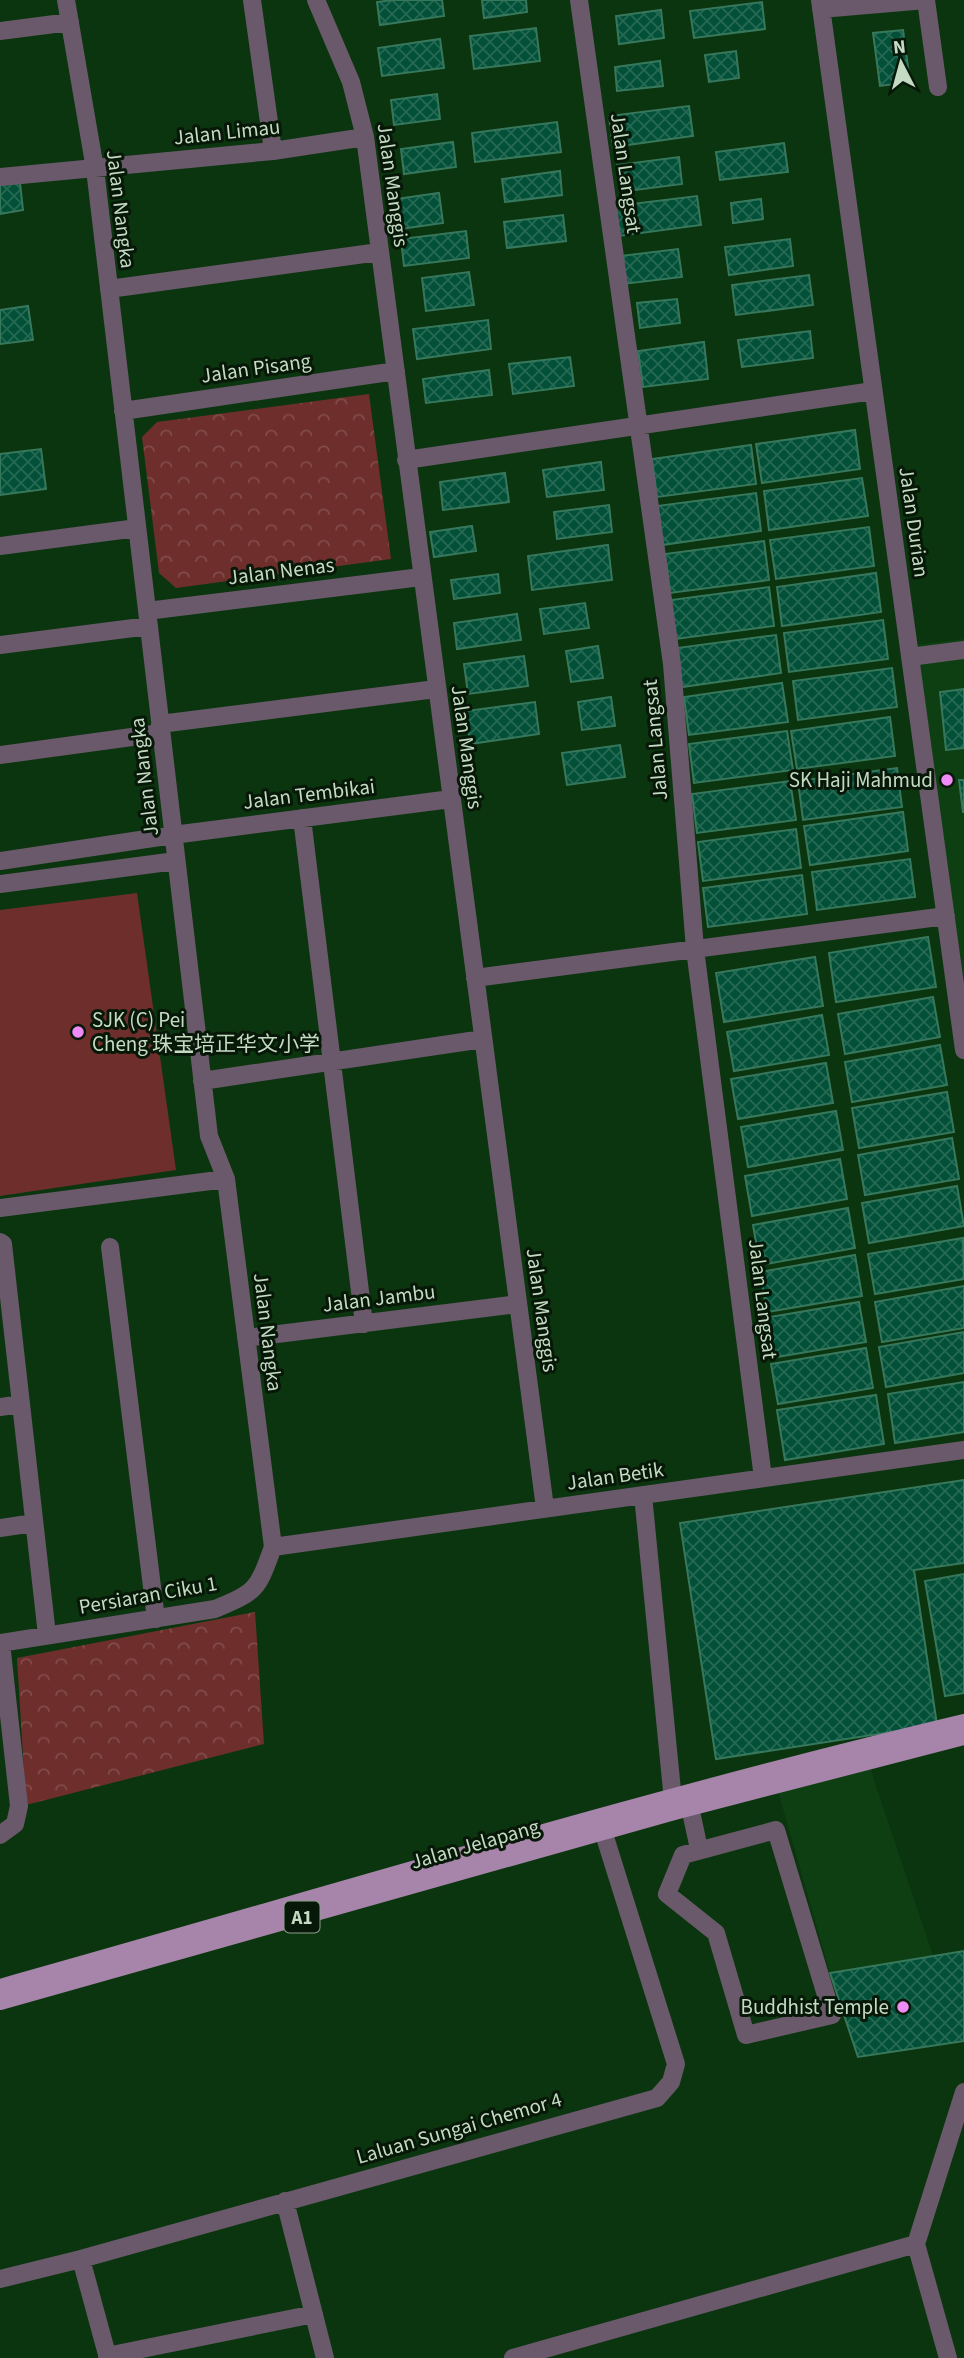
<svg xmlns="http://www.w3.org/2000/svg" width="964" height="2358" font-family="'Source Sans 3','Noto Sans SC',sans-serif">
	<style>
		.built { fill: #0e3f12 }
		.green { fill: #6e2e2c }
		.forest { fill: url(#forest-crowns) }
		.building { fill: url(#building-cross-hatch); stroke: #37785d; stroke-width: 2 }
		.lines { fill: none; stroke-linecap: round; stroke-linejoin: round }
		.minor { stroke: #6a586b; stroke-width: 18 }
		.major { stroke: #a784aa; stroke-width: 18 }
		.poi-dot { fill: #ef8bf7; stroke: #081808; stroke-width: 2.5 }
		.labels { text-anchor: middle; stroke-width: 6; stroke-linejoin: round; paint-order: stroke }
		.shield { fill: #081808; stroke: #8ca08b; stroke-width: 2 }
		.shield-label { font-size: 19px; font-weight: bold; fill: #c4dac3 }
		.street-label { font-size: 21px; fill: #c4dac3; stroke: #081808 }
		.poi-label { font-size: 21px; fill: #c4dac3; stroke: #081808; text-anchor: end }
	</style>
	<defs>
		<pattern id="forest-crowns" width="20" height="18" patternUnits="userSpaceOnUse" patternTransform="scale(1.75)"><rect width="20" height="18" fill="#6e2e2c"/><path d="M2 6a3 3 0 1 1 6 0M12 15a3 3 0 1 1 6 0" fill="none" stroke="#814c49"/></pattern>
		<pattern id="building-cross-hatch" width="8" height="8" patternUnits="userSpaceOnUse" patternTransform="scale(1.75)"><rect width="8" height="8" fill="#035038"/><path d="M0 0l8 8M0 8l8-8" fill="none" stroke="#266953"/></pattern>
	</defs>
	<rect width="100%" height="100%" fill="#0b350e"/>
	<path class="built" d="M964 639V1050L913 645Z
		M870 1768 933 1956 830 1973 778 1791Z"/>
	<path class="green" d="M137 893 176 1170 0 1196V910Z"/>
	<path class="forest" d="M369 394 391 559 176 588 159 573 142 437 157 422Z
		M255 1612 264 1744 26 1805 17 1658Z"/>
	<path class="building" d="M393 0H442L444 16 380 25 377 2Z
		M482 0H526L527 12 484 18Z
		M762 2 765 29 694 38 690 11Z
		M661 10 664 38 619 44 616 16Z
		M536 28 540 61 474 69 470 36Z
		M903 30 910 82 880 86 873 33Z
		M440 39 444 68 382 76 378 48Z
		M736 51 739 78 709 82 705 55Z
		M660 61 663 86 617 91 615 67Z
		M437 94 440 119 394 125 391 100Z
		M689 106 693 136 613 147 609 116Z
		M557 122 561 152 475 162 472 133Z
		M453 142 456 167 404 174 401 149Z
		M784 143 788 172 720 180 716 152Z
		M679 157 682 184 620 192 617 165Z
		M560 171 562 195 505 202 502 179Z
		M20 183 23 210 0 214V185Z
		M439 193 443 223 393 230 389 200Z
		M697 196 701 225 619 236 615 206Z
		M761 199 763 219 733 223 731 203Z
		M563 215 566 241 507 248 504 222Z
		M466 231 469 258 404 266 401 239Z
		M790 239 793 266 729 275 725 247Z
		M678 249 682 277 623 284 620 256Z
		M469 272 474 305 426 311 422 278Z
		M809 275 813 305 736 315 732 285Z
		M677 299 680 323 640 328 637 303Z
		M28 306 33 340 0 344V310Z
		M488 320 491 349 417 359 413 329Z
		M810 331 813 358 742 367 738 340Z
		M704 342 708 379 643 387 638 351Z
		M570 357 574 386 513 394 509 364Z
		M489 370 492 395 426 403 423 379Z
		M855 430 860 469 762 483 756 444Z
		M751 445 756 484 657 497 652 459Z
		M41 449 46 489 0 495V454Z
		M601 462 604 490 547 497 543 470Z
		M505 473 509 502 443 510 440 482Z
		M862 478 868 516 769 530 764 491Z
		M756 493 761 531 662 545 657 506Z
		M609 505 612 532 557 539 554 512Z
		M472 526 476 551 434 557 430 532Z
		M869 527 874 566 776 579 770 540Z
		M764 541 769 580 670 593 665 554Z
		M608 545 612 580 532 590 528 556Z
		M876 573 881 612 782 626 777 587Z
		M498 574 500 593 454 599 451 580Z
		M769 587 774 626 676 639 671 600Z
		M585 603 589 628 544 634 540 609Z
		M517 614 521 640 457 649 454 623Z
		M883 620 888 659 789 672 784 633Z
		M776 635 781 673 682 687 677 648Z
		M598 646 603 678 571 682 566 651Z
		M524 656 528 686 468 694 464 664Z
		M892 668 897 707 798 720 793 681Z
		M782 683 788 722 689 735 684 697Z
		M964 689V748L946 750 940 692Z
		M611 697 615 726 582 730 578 702Z
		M535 702 539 734 470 744 466 711Z
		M890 717 895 756 797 769 791 731Z
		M787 731 793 770 694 783 689 744Z
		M620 745 625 777 567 785 562 753Z
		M897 768 902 807 803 820 798 781Z
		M959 780H964V812H963Z
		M790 781 796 820 697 833 692 794Z
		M903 812 908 851 810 865 804 826Z
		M796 829 801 868 703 881 698 842Z
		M910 859 915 897 817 910 812 872Z
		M802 875 807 914 708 927 703 888Z
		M928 937 936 987 836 1002 829 953Z
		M815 957 823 1006 724 1022 716 973Z
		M933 997 940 1037 845 1054 838 1014Z
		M822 1015 829 1055 734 1071 727 1032Z
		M940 1045 947 1085 852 1102 845 1062Z
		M826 1063 833 1103 738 1119 731 1079Z
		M947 1092 954 1132 859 1148 852 1108Z
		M836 1111 843 1150 748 1167 741 1127Z
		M952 1138 959 1179 865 1195 858 1155Z
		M840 1159 847 1199 752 1216 745 1176Z
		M957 1186 964 1226 869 1243 862 1203Z
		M848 1208 855 1248 760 1265 753 1225Z
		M963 1238 964 1279 875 1294 868 1254Z
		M855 1255 862 1296 767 1312 760 1272Z
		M964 1286V1328L882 1342 875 1302Z
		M859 1302 866 1342 771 1358 764 1318Z
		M964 1332V1373L886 1387 879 1347Z
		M866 1348 873 1388 778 1404 771 1364Z
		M964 1382V1432L895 1443 888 1394Z
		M876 1395 884 1444 785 1460 777 1410Z
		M964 1480V1563L914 1570 937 1725 716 1759 680 1523Z
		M964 1574V1693L945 1696 925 1581Z
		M964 1951V2041L858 2057 830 1973Z"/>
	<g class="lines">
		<path class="minor" d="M252 0 273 151
			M316 0 351 82 365 137 545 1508
			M579 0 672 664 695 949 763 1478
			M820 0 964 1050
			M926 0 938 87
			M821 9 926 0
			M0 31 70 22
			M0 177 273 151 365 137
			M109 289 379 252
			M123 411 396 371
			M406 460 873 391
			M0 546 137 528
			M147 611 421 577
			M0 645 149 626
			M910 657 964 650
			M160 724 436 689
			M0 755 161 733
			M302 818 364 1324
			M0 861 173 835 451 799
			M0 884 176 861
			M475 978 946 916
			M202 1081 483 1039
			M0 1208 226 1179
			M0 1242 3 1244 47 1635
			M110 1247 156 1619
			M246 1338 518 1304
			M0 1407 21 1404
			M643 1495 674 1811
			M0 1528 34 1523
			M273 1547 964 1450
			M0 1643 215 1609C258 1591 257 1590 273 1547L226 1179 209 1136 95 169 66 0
			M690 1794V1807L699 1849
			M776 1830 832 2015 746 2035 716 1933 667 1894 683 1855Z
			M0 1835 15 1824 19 1806 1 1643
			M285 2201 325 2358
			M81 2259 108 2358
			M0 2279 81 2259 657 2098 671 2082 676 2064 599 1818
			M107 2356 314 2314
			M513 2358 916 2244
			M948 2358 916 2244 964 2092"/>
		<path class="major" d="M0 1988C321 1898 640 1800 964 1723
			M0 2001 674 1811 964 1736"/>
	</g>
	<g class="poi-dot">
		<circle cx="947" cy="780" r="7"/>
		<circle cx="78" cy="1032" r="7"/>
		<circle cx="903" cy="2007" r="7"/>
	</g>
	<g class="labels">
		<rect class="shield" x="284.5" y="1901.5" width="35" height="31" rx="5"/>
		<g class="shield-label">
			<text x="302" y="1924">A1</text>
		</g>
		<g class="street-label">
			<text transform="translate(227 132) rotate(-6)" y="7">Jalan Limau</text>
			<text transform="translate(626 173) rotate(82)" y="7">Jalan Langsat</text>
			<text transform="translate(393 185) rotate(82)" y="7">Jalan Manggis</text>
			<text transform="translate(121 209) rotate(83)" y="7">Jalan Nangka</text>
			<text transform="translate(256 368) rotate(-8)" y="7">Jalan Pisang</text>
			<text transform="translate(914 522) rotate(82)" y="7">Jalan Durian</text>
			<text transform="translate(281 571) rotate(-7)" y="7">Jalan Nenas</text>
			<text transform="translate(655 740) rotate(-95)" y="7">Jalan Langsat</text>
			<text transform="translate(467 747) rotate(82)" y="7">Jalan Manggis</text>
			<text transform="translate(144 777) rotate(-97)" y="7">Jalan Nangka</text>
			<text transform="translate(309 794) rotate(-7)" y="7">Jalan Tembikai</text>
			<text transform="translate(379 1298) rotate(-7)" y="7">Jalan Jambu</text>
			<text transform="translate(763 1299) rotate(83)" y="7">Jalan Langsat</text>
			<text transform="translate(542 1310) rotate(82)" y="7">Jalan Manggis</text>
			<text transform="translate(268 1332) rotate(83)" y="7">Jalan Nangka</text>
			<text transform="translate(615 1476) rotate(-8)" y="7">Jalan Betik</text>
			<text transform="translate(148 1595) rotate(-10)" y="7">Persiaran Ciku 1</text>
			<text transform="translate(475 1844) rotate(-16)" y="7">Jalan Jelapang</text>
			<text transform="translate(459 2128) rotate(-16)" y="7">Laluan Sungai Chemor 4</text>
		</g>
		<g class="poi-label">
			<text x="933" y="787">SK Haji Mahmud</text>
			<text x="92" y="1027" text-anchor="start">SJK (C) Pei<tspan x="92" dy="24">Cheng 珠宝培正华文小学</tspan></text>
			<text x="889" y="2014">Buddhist Temple</text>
		</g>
	</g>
	<g transform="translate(901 63) rotate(354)" stroke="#081808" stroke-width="5" paint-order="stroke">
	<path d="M0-5L12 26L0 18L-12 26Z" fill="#c4dac3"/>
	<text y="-10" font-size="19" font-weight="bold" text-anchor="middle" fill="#c4dac3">N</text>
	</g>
</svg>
